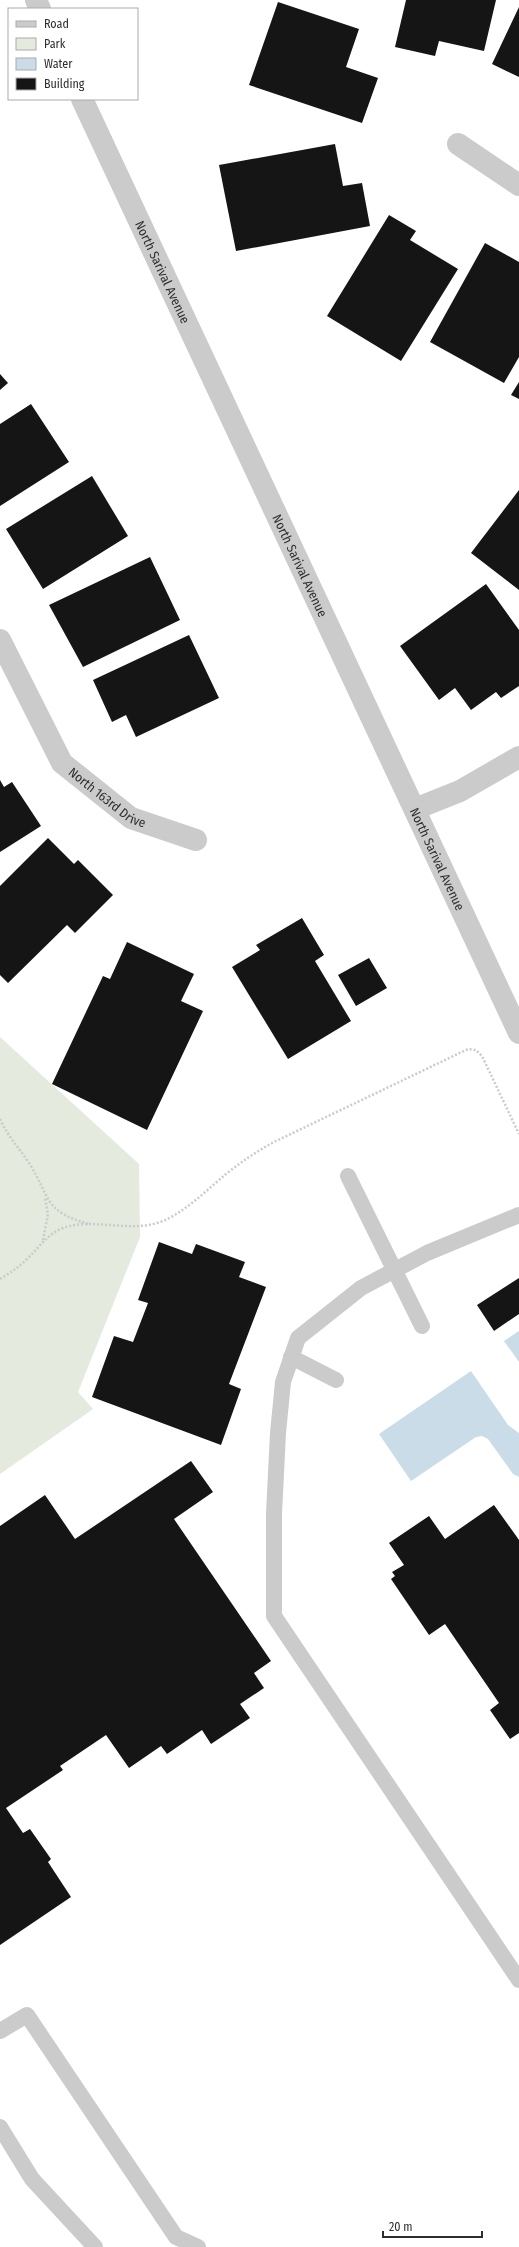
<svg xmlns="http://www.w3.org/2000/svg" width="519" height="2247" font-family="'Fira Sans Condensed',sans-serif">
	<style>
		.green { fill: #e4eadd }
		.water { fill: #cbdce9 }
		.building { fill: #151515 }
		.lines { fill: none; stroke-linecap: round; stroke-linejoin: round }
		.path { stroke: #cbcbcb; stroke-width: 2.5; stroke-dasharray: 2 2; stroke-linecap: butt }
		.service { stroke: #cbcbcb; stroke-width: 16 }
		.minor { stroke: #cbcbcb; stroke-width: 22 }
		.tertiary { stroke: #cbcbcb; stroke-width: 22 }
		.labels { text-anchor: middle; stroke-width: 4; stroke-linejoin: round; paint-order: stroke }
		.street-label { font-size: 13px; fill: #2e2e2e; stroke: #fff }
	</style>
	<rect width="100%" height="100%" fill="#fff"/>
	<path class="green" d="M0 1037 139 1164 140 1237 78 1392 93 1409 0 1474Z"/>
	<path class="water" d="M519 1331V1362L504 1341Z
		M471 1371 508 1425 519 1433V1477L513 1474 488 1439 482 1436 476 1437 411 1481 379 1434Z"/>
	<path class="building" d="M406 0H496L484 51 439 41 435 56 395 47Z
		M278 2 359 29 346 67 378 78 362 123 249 85Z
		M519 7V77L492 64Z
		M335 144 343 186 362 183 370 226 236 251 219 165Z
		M389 215 416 231 410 240 458 269 401 361 327 316Z
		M485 243 519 262V357L504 383 430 342Z
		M0 374 8 383 0 390Z
		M519 382V399L511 395Z
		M31 404 69 462 0 506V424Z
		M92 476 128 536 43 589 6 529Z
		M519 490V590L471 553Z
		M150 557 180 620 83 667 49 605Z
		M486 584 519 630V686L501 698 496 692 471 710 455 688 439 700 400 646Z
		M189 635 219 698 136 737 126 715 112 722 93 680Z
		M0 780 4 787 12 782 41 826 0 852Z
		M48 838 74 864 78 860 113 895 75 933 67 925 8 983 0 975V886Z
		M302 918 324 955 315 961 351 1021 288 1059 232 967 260 950 256 945Z
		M127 942 194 974 181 1001 203 1011 147 1130 52 1084 103 976 110 979Z
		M369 958 387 988 356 1006 338 975Z
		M159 1242 192 1254 196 1244 245 1262 239 1277 266 1287 229 1384 241 1389 221 1445 92 1397 114 1336 133 1342 148 1303 138 1300Z
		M519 1278V1314L494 1331 477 1305Z
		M191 1461 213 1492 174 1519 271 1661 254 1673 264 1688 240 1704 250 1718 211 1744 202 1730 167 1754 161 1746 129 1768 106 1735 60 1766 63 1770 6 1808 23 1833 30 1829 51 1859 48 1862 71 1897 0 1945V1526L45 1495 75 1539Z
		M494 1505 519 1540V1733L510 1739 490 1710 499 1703 445 1624 429 1635 391 1579 395 1576 392 1572 404 1565 389 1543 429 1516 445 1539Z"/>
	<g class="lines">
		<path class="path" d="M0 1119C7 1135 19 1148 29 1163 51 1197 42 1211 89 1224
			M43 1240 48 1214 45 1198
			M0 1279C10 1273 19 1267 27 1259 39 1248 47 1234 63 1228 93 1217 130 1234 163 1221 186 1211 207 1190 226 1174 241 1162 256 1152 272 1143L468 1049 476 1050 482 1056 519 1134"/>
		<path class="service" d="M348 1176 422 1326
			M519 1215 427 1253 361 1288 298 1338 283 1382 278 1433 274 1514V1616L519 1980
			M291 1357 336 1380
			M0 2031 27 2015 176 2237 198 2247
			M0 2127 32 2179 95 2247"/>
		<g class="minor">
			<path d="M458 144 519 185"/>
			<path id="s1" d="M0 640 62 763 131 818 196 840"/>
			<path d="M415 809 460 791 519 757"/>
		</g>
		<g class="tertiary">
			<path d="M36 0 40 9"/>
			<path id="s2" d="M82 99 519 1033"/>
		</g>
	</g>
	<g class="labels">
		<g class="street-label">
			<text dy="5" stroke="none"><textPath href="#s2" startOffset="191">North Sarival Avenue</textPath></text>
			<text dy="5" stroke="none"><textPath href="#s2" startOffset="515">North Sarival Avenue</textPath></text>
			<text dy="5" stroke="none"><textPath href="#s1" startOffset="195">North 163rd Drive</textPath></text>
			<text dy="5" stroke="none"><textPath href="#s2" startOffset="839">North Sarival Avenue</textPath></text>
		</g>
	</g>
	<rect x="8" y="8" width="130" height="92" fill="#ffffff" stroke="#ababab"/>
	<rect x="16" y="21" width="20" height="6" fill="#cbcbcb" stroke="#ababab"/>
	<text x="44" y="28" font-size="12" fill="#2e2e2e">Road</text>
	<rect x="16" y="38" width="20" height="12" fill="#e4eadd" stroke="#ababab"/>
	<text x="44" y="48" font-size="12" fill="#2e2e2e">Park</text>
	<rect x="16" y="58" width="20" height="12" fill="#cbdce9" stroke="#ababab"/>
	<text x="44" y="68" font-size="12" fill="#2e2e2e">Water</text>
	<rect x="16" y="78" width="20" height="12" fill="#151515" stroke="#ababab"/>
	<text x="44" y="88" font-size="12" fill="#2e2e2e">Building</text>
	<path d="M383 2231v6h99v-6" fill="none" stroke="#2e2e2e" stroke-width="2"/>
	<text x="389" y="2231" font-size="12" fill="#2e2e2e" stroke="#ffffff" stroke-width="3" paint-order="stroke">20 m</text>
</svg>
